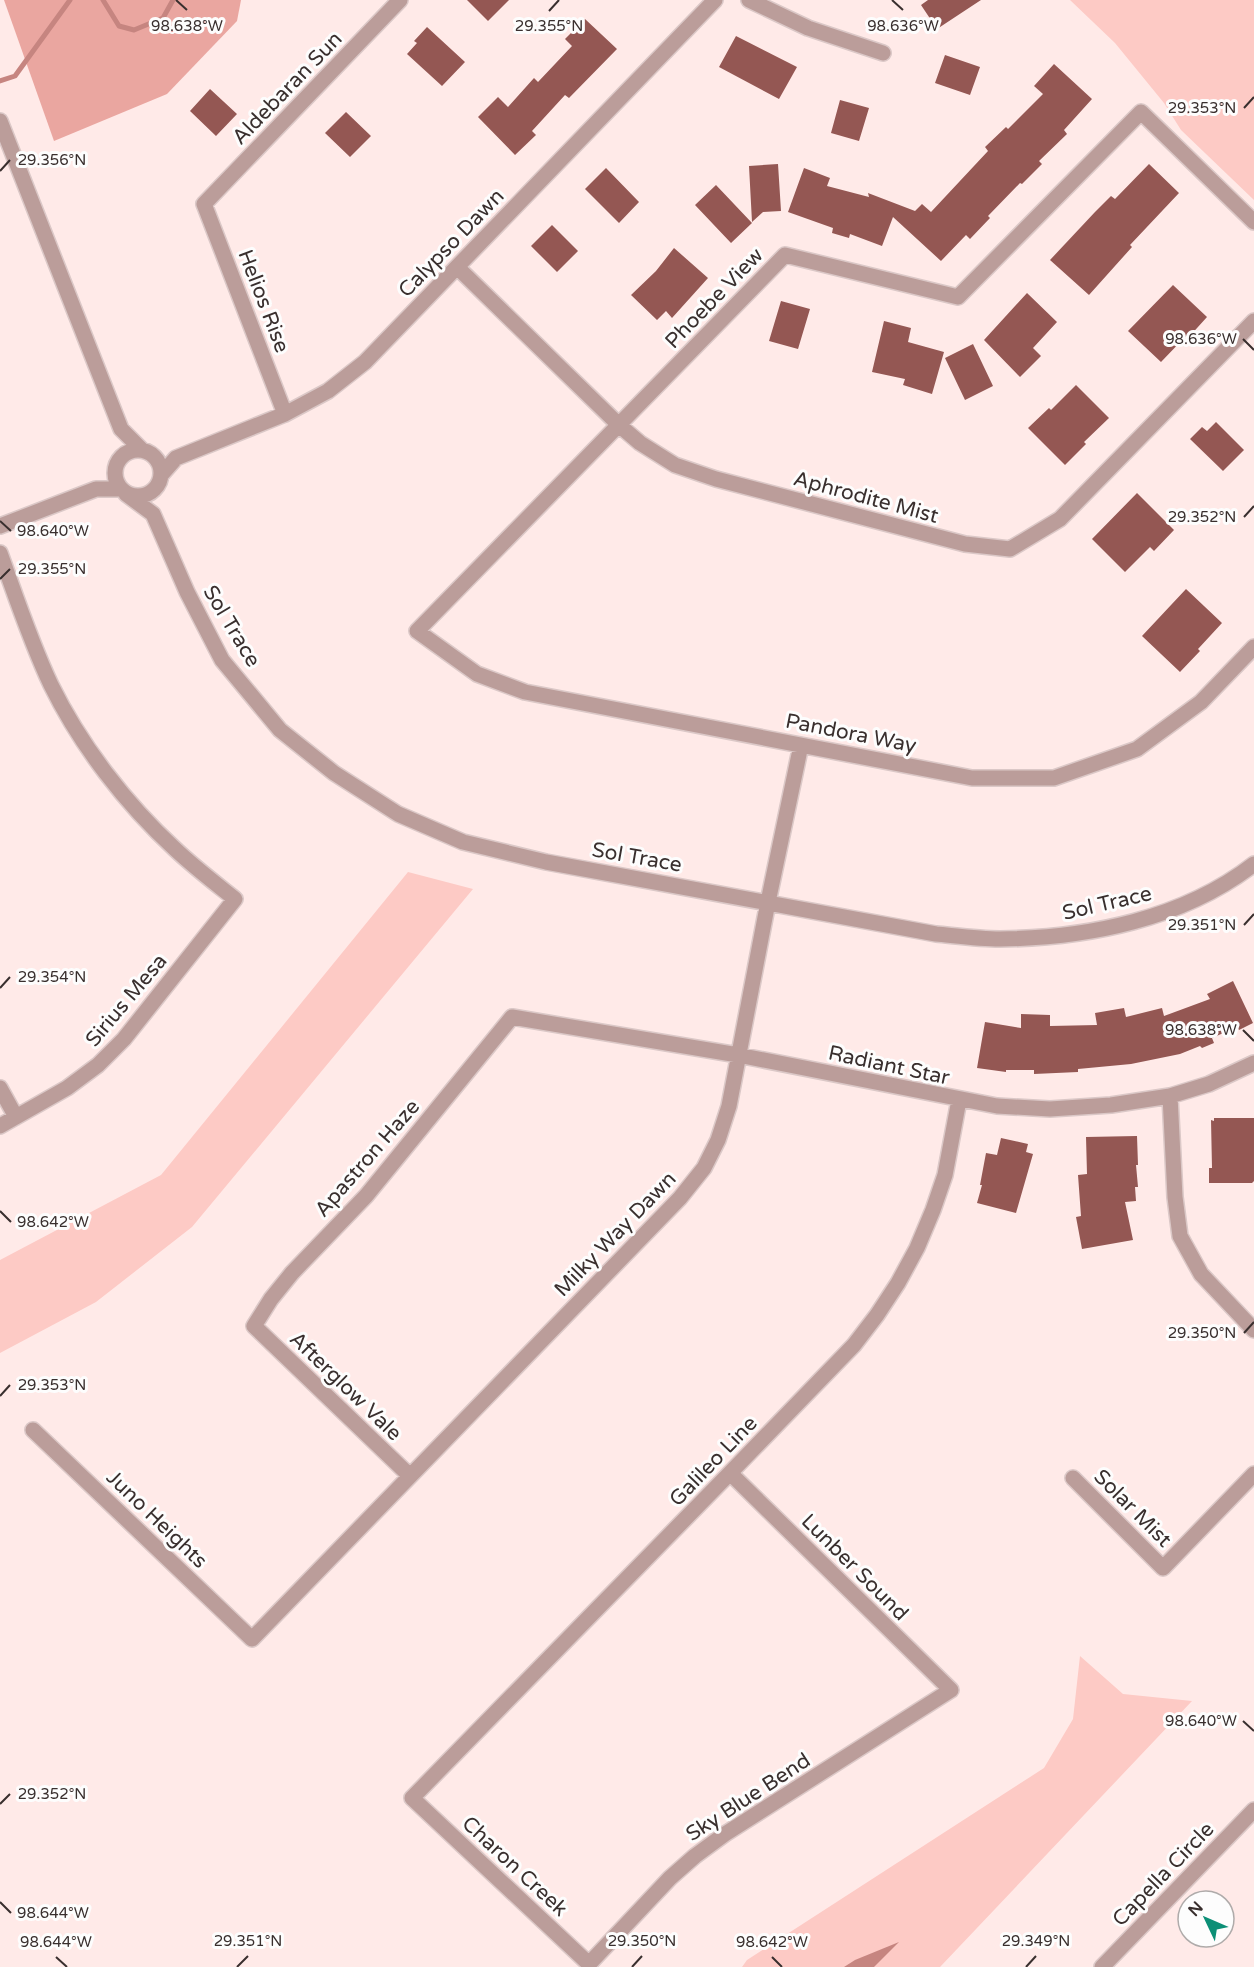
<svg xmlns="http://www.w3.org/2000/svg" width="1254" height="1967" font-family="'Varela Round',sans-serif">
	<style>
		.green { fill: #fdcac5 }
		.forest { fill: #eaa6a0 }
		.water { fill: #c68580 }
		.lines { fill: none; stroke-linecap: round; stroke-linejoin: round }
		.stream { stroke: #c68580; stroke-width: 5 }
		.building { fill: #945753 }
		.minor-casing { stroke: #dbc8c7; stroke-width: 18 }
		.minor { stroke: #bb9d9a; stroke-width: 15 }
		.ticks { fill: none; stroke: #392f2e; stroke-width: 2 }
		.labels { text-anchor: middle; stroke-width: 6; stroke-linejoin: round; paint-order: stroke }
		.street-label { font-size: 21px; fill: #392f2e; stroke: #fdfdfd }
		.ticks-label { font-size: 15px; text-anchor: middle; fill: #392f2e; stroke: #fdfdfd; stroke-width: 6; stroke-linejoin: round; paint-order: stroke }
	</style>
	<rect width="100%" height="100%" fill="#ffeae8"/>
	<path class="green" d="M1070 0H1254V200L1181 130 1164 103 1115 43Z
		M408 872 473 889 192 1227 96 1302 0 1353V1260L161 1175Z
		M1080 1656 1123 1694 1192 1701 940 1967H742L747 1960 1044 1768 1073 1719Z"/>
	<path class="forest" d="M4 0H241L237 21 167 94 54 141Z"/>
	<path class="water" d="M899 1942 874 1967H844L855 1960Z"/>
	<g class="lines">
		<path class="stream" d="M103 0 119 26 134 30 163 18 173 0
			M0 81 15 76 70 0"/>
	</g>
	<path class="building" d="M467 0H509L488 21Z
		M928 0H981L937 29 921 5Z
		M585 19 617 49 569 98 565 95 532 131 536 135 515 155 478 117 498 97 508 107 534 78 538 82 572 46 565 39Z
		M427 27 465 62 442 86 407 54 417 43 414 41Z
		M736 36 797 67 779 99 719 67Z
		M945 55 980 67 970 95 935 83Z
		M1054 64 1092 99 1064 130 1067 134 1039 161 1042 164 1022 184 1020 183 988 216 990 218 970 239 966 235 941 261 893 217 882 246 850 234 849 238 832 233 833 228 788 212 804 168 830 178 827 186 869 197 868 193 915 211 922 204 931 212 988 151 985 147 1006 127 1008 129 1043 94 1034 86Z
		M210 89 237 114 216 136 190 111Z
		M840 100 869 108 859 141 831 133Z
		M346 112 371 136 350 157 325 133Z
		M778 164 781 211 763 212 752 222 749 166Z
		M1149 164 1179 193 1130 245 1132 247 1089 295 1050 260 1095 212 1111 196 1115 199Z
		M606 168 639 202 619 223 585 189Z
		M716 185 752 223 731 243 695 205Z
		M552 225 578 251 557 272 531 246Z
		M674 248 708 278 672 318 666 311 657 320 631 295 656 271Z
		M1173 285 1207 317 1188 338 1186 336 1161 362 1128 331Z
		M1027 293 1057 322 1033 348 1041 356 1020 377 984 340Z
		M781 301 810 309 798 349 769 341Z
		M884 321 911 328 908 342 944 352 932 394 903 385 905 379 872 372Z
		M973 344 993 386 965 400 945 358Z
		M1076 385 1109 418 1084 442 1086 444 1065 465 1028 428 1049 408 1051 410Z
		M1216 422 1244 450 1223 471 1190 439 1202 427 1207 431Z
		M1137 493 1174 530 1154 551 1150 547 1125 572 1092 539Z
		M1186 589 1222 623 1198 649 1200 651 1180 672 1142 636Z
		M1233 981 1253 1023 1239 1030 1237 1027 1212 1038 1214 1043 1202 1048 1200 1046 1180 1054 1131 1064 1078 1069V1072L1034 1074V1070H1006V1072L977 1068 985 1022 1021 1028V1014L1050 1015V1026L1097 1025 1095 1013 1124 1008 1126 1017 1162 1008 1164 1016 1210 999 1207 994Z
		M1214 1118H1254V1181L1252 1183H1209V1168H1212L1211 1120 1214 1121Z
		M1137 1136 1138 1165H1136L1138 1187H1135L1136 1201 1125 1202 1133 1240 1082 1249 1076 1217 1081 1216 1078 1175 1087 1174 1086 1137Z
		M1001 1138 1028 1144 1026 1152 1033 1154 1016 1213 977 1203 982 1185H980L986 1153 997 1155Z"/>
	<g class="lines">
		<defs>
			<path id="minor" d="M749 0 808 28 883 53
				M0 121 121 429 142 450
				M1254 222 1141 112 958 297 785 255 417 631 477 674 525 692 972 778H1054L1137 749 1201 702 1254 647
				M457 267 619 425 640 443 675 465 716 479 965 544 1010 549 1060 519 1254 321
				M285 414 204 204 400 0
				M115 473a23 23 0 1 1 46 0a23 23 0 1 1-46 0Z
				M161 475 176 458 285 414 328 391 365 362 715 0
				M126 494 153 514 187 592 222 660 280 730 334 773 398 814 463 842 546 862 936 934C957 936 979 939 1000 939 1088 938 1183 919 1254 864
				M0 526 96 489H120
				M0 553C16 597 31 643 51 685 81 746 126 804 175 849 194 867 215 883 235 899L124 1039 98 1065 67 1088 0 1126
				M0 1088 16 1117
				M1170 1096 1175 1197 1180 1236 1201 1274 1254 1330
				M33 1430 252 1639 680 1198 704 1168 718 1140 729 1106 768 902 801 745
				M730 1473 951 1690 725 1834 695 1856 670 1878 589 1964 412 1798 730 1473 854 1345 877 1315 898 1283 917 1248 933 1210 945 1175 959 1100
				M410 1476 254 1326 271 1299 292 1273 366 1196 512 1017 738 1055 997 1106 1050 1109 1111 1105 1170 1096 1209 1084 1254 1063
				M1073 1478 1163 1568 1254 1474
				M1102 1967 1254 1810"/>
		</defs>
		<use href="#minor" class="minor-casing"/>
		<use href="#minor" class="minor"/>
	</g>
	<path class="ticks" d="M176 0 187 10M892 0 903 10M549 11 559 0M1244 108 1254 97M0 171 10 160M1243 339 1254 350M1244 517 1254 506M0 521 11 531M0 579 10 569M1244 925 1254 914M0 988 10 977M1243 1030 1254 1041M0 1211 11 1222M1244 1333 1254 1322M0 1396 10 1385M1243 1721 1254 1731M0 1804 10 1794M0 1902 11 1913M56 1957 67 1967M772 1957 782 1967M237 1967 248 1956M632 1967 642 1956M1026 1967 1036 1956"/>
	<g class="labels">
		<g class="street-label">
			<text transform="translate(287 88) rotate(-46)" y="7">Aldebaran Sun</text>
			<text transform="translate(451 243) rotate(-46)" y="7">Calypso Dawn</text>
			<text transform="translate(714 298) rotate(-46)" y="7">Phoebe View</text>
			<text transform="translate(264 301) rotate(69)" y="7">Helios Rise</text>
			<text transform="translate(866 497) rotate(15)" y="7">Aphrodite Mist</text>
			<text transform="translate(232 626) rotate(59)" y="7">Sol Trace</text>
			<text transform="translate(851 733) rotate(11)" y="7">Pandora Way</text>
			<text transform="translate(637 857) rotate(10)" y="7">Sol Trace</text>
			<text transform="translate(1107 903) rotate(-13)" y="7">Sol Trace</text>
			<text transform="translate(126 1000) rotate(-50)" y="7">Sirius Mesa</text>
			<text transform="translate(889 1065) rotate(12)" y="7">Radiant Star</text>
			<text transform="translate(367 1158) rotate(-49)" y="7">Apastron Haze</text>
			<text transform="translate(615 1234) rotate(-46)" y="7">Milky Way Dawn</text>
			<text transform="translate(346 1386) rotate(44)" y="7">Afterglow Vale</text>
			<text transform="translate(713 1461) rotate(-46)" y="7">Galileo Line</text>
			<text transform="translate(1133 1508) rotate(45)" y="7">Solar Mist</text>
			<text transform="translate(157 1519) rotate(44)" y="7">Juno Heights</text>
			<text transform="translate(855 1567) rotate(45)" y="7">Lunber Sound</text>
			<text transform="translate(748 1797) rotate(-33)" y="7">Sky Blue Bend</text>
			<text transform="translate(515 1866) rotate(43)" y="7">Charon Creek</text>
			<text transform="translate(1163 1874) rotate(-46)" y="7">Capella Circle</text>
		</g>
	</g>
	<g class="ticks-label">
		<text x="187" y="31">98.638°W</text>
		<text x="903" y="31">98.636°W</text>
		<text x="549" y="31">29.355°N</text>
		<text x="1202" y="113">29.353°N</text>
		<text x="52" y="165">29.356°N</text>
		<text x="1201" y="344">98.636°W</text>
		<text x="1202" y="522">29.352°N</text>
		<text x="53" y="536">98.640°W</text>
		<text x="52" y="574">29.355°N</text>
		<text x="1202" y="930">29.351°N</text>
		<text x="52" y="982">29.354°N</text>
		<text x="1201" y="1035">98.638°W</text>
		<text x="53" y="1227">98.642°W</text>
		<text x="1202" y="1338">29.350°N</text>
		<text x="52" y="1390">29.353°N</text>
		<text x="1201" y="1726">98.640°W</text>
		<text x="52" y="1799">29.352°N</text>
		<text x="53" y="1918">98.644°W</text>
		<text x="248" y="1946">29.351°N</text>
		<text x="642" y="1946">29.350°N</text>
		<text x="1036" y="1946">29.349°N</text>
		<text x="56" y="1947">98.644°W</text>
		<text x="772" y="1947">98.642°W</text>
	</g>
	<g transform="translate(1206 1919) rotate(314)"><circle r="28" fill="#fdfdfd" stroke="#afabaa" stroke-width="1.5"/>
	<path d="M0-4.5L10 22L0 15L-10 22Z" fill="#0c8f76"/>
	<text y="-9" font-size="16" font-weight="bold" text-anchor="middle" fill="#392f2e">N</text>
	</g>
</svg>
